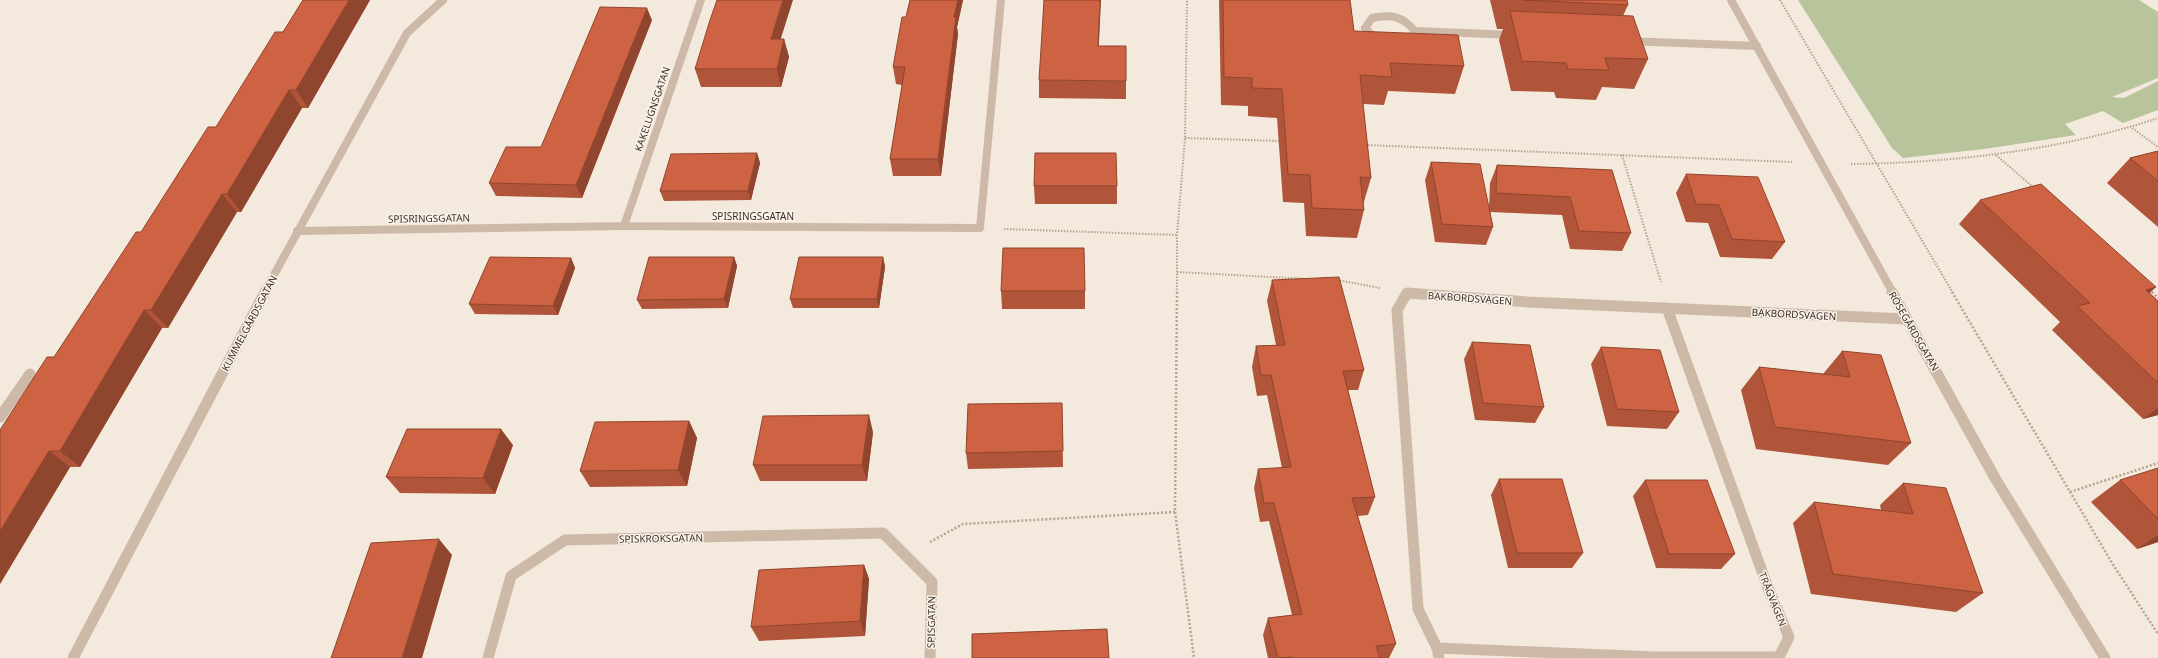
<svg xmlns="http://www.w3.org/2000/svg" width="2158" height="658" font-family="'Noto Sans',sans-serif">
	<style>
		.green { fill: #b7c49c }
		.lines { fill: none; stroke-linecap: round; stroke-linejoin: round }
		.path-far1 { stroke: #b9a392; stroke-width: 2; stroke-dasharray: 1.5 1.5; stroke-linecap: butt }
		.path { stroke: #b9a392; stroke-width: 2.5; stroke-dasharray: 2 2; stroke-linecap: butt }
		.lane-far1 { stroke: #cdb9a8; stroke-width: 8 }
		.lane { stroke: #cdb9a8; stroke-width: 11 }
		.street-far1 { stroke: #cdb9a8; stroke-width: 8 }
		.street { stroke: #cdb9a8; stroke-width: 11 }
		.wall { fill: #b05539 }
		.shaded-wall { fill: #90452e }
		.building { fill: #cd6342; stroke: #90452e }
		.labels { text-anchor: middle; stroke-width: 3; stroke-linejoin: round; paint-order: stroke }
		.street-label { font-size: 10px; fill: #3a2e29; stroke: #fbf3ea }
	</style>
	<rect width="100%" height="100%" fill="#f4e9dd"/>
	<path class="green" d="M1798 0H2139L2158 12V78L2112 97 2124 98 2158 81V110L2123 123 2103 111 2065 124 2076 135 1984 149 1903 158 1892 148Z"/>
	<g class="lines">
		<path class="path-far1" d="M1780 0 1953 293
			M2132 128 2158 147
			M1185 138 1280 141
			M1365 145 1792 162
			M1622 155 1661 282
			M1996 155 2034 188
			M1851 164C1951 163 2063 150 2158 118
			M1004 229 1177 235
			M1177 272 1308 279
			M1337 280 1380 288
			M2149 290 2153 293
			M1177 293V235L1185 138 1187 0"/>
		<path class="path" d="M1177 292 1175 512 1194 658
			M1952 292 2112 563 2158 634
			M2152 292 2158 298
			M2070 492 2158 463
			M930 542 963 524 1175 512"/>
		<path class="lane-far1" d="M1377 40 1365 28 1372 18C1391 14 1402 16 1415 31
			M1627 41 1757 46
			M1406 42 1409 41 1415 31 1514 35"/>
		<path class="lane" d="M0 417 30 374"/>
		<path class="street-far1" d="M1731 0 1893 293
			M624 226 701 0
			M297 231 624 226 980 228 1001 0
			M264 293 407 33 443 0
			M1407 293H1412"/>
		<path class="street" d="M1892 292 1995 478 2105 658
			M1437 648 1655 657H1779L1789 637 1768 588 1667 308
			M73 658 265 292
			M488 658 511 576 565 540 883 533 932 582 930 658
			M1439 658 1437 648 1418 609 1397 310 1407 293 1528 302 1906 319"/>
	</g>
	<path class="wall" d="M303 0H370L308 108H302L241 212H237L168 328H162L80 467H70L0 584 54 357 141 232 283 32Z
		M910 0H963L957 27 958 34 941 176H893L890 159 902 85 896 84 893 67Z
		M1219 0H1350L1354 31 1464 66 1455 94 1388 91 1384 105 1363 104 1371 178 1363 205 1364 210 1357 238 1306 236 1304 203 1283 202 1277 118 1248 116V106L1221 105Z
		M1490 0H1627L1628 5 1623 16 1648 59 1634 89 1602 87 1596 100 1556 98 1554 92 1511 91 1499 40 1503 29H1497Z
		M652 20 582 198 496 196 489 183 541 147Z
		M781 39H784L789 57 781 87H701L695 69Z
		M1039 80 1126 81V99L1039 98Z
		M2158 151V227L2107 183 2130 158Z
		M757 153 760 163 751 200 664 201 660 191Z
		M1431 162 1489 208 1490 183 1497 165 1612 170 1631 233 1622 251 1570 249 1562 215 1490 212 1493 227 1486 245 1435 242 1425 180Z
		M1686 174 1785 242 1772 259 1720 257 1708 223 1686 222 1676 193Z
		M1034 186H1117V204H1035Z
		M1980 200 2156 287 2149 293 2158 301V415L2143 419 2052 330 2060 322 1959 224Z
		M734 257 737 266 728 308 642 309 637 300Z
		M883 257 885 267 879 308H793L790 299Z
		M571 258 575 268 558 315 475 314 469 304Z
		M1272 280 1364 370 1358 390H1348L1375 497 1368 515 1358 516 1396 644 1389 658H1268L1263 635 1268 618 1292 615 1269 521 1260 522 1254 488 1258 469 1282 468 1267 395 1257 396 1252 367 1256 346 1276 345 1267 301Z
		M1001 291H1085V309H1002Z
		M1472 342 1544 407 1535 423 1475 420 1464 359Z
		M1601 347 1679 412 1667 429 1607 426 1591 364Z
		M1842 351 1911 443 1888 465 1756 449 1741 390 1759 367 1823 374Z
		M1062 403 1063 467 968 469 966 453Z
		M689 421 697 438 687 486 590 487 580 471Z
		M873 432 867 481H760L753 465Z
		M513 445 495 494 400 493 386 477Z
		M2158 468V542L2137 549 2091 502 2120 480Z
		M1499 479 1583 553 1572 568H1508L1491 495Z
		M1645 480 1735 554 1721 569 1656 568 1633 496Z
		M1903 483 1983 593 1956 612 1811 594 1793 523 1814 502 1881 510 1880 505Z
		M864 565 869 579 865 636 759 641 751 627Z"/>
	<path class="shaded-wall" d="M349 0H370L308 108 296 90Z
		M783 0H793L775 57 771 39Z
		M958 0H963L957 27 958 34 941 176 938 159 954 17Z
		M1100 0H1101L1098 64V46Z
		M647 8 652 20 582 198 576 185Z
		M784 39 789 57 781 87 777 69Z
		M289 90 302 108 241 212 227 194Z
		M757 153 760 163 751 200 748 191Z
		M222 194 237 212 168 328 151 310Z
		M734 257 737 266 728 308 724 299Z
		M883 257 885 267 879 308 877 299Z
		M571 258 575 268 558 315 553 306Z
		M2156 287 2130 311 2146 290Z
		M144 310 162 328 80 467 60 451Z
		M2158 408V415L2143 419Z
		M869 415 873 432 867 481 862 465Z
		M689 421 697 438 687 486 678 470Z
		M501 429 513 445 495 494 483 478Z
		M49 451 70 467 0 584V531Z
		M2158 535V542L2137 549Z
		M439 539 452 555 422 658H402Z
		M864 565 869 579 865 636 860 621Z"/>
	<path class="building" d="M303 0H349L296 90H289L227 194H222L151 310H144L60 451H49L0 531V430L47 357H54L136 232H141L208 127H216L275 32H283Z
		M717 0H783L771 39H784L777 69H695L710 20Z
		M910 0H958L954 17H956L938 159H890L905 67H893L902 17H906Z
		M1044 0H1100L1098 46H1126V81L1039 80Z
		M1223 0H1350L1354 31 1458 35 1464 66 1390 63 1392 77 1360 75 1371 178 1360 177 1364 210 1312 208 1310 175 1288 174 1282 89 1252 88V78L1224 77Z
		M1523 0H1627L1628 5Z
		M600 7 647 8 576 185 489 183 506 147H541Z
		M1510 11 1633 16 1648 59 1605 58 1609 70 1568 69 1566 63 1522 61Z
		M2158 151V181L2130 158Z
		M757 153 748 191H660L671 154Z
		M1035 153H1116L1117 186H1034Z
		M1431 162 1480 164 1493 227 1442 224Z
		M1497 165 1612 170 1631 233 1579 231 1570 197 1496 193Z
		M1686 174 1758 177 1785 242 1732 239 1719 205 1696 204Z
		M2041 184 2156 287 2146 290 2158 301V383L2077 306 2090 303 1980 200Z
		M1003 248H1084L1085 291H1001Z
		M490 257 571 258 553 306 469 304Z
		M649 257H734L724 299 637 300Z
		M799 257H883L877 299H790Z
		M1339 277 1364 370 1343 371 1375 497 1352 498 1396 644 1376 646 1380 658H1293L1292 657 1278 658 1268 618 1302 614 1274 503H1264L1258 469 1291 467 1271 375H1261L1256 346 1285 345 1272 280Z
		M1472 342 1530 345 1544 407 1483 403Z
		M1601 347 1660 350 1679 412 1617 409Z
		M1842 351 1881 355 1911 443 1775 427 1759 367 1850 377Z
		M1062 403 1063 451 966 453 968 404Z
		M869 415 862 465H753L763 416Z
		M689 421 678 470 580 471 595 422Z
		M407 429H501L483 478 386 477Z
		M2158 468V519L2120 480Z
		M1499 479H1562L1583 553H1517Z
		M1645 480H1707L1735 554H1669Z
		M1903 483 1946 488 1983 593 1833 574 1814 502 1913 514Z
		M439 539 402 658H331L371 543Z
		M864 565 860 621 751 627 759 570Z
		M1107 629 1109 658H972V634Z"/>
	<g class="labels">
		<g class="street-label">
			<text transform="translate(652 109) rotate(-71)" y="4">KAKELUGNSGATAN</text>
			<text x="753" y="220">SPISRINGSGATAN</text>
			<text transform="translate(429 218) rotate(-1)" y="4">SPISRINGSGATAN</text>
			<text transform="translate(1470 298) rotate(4)" y="4">BAKBORDSVÄGEN</text>
			<text transform="translate(1794 314) rotate(3)" y="4">BAKBORDSVÄGEN</text>
			<text transform="translate(249 323) rotate(-62)" y="4">KUMMELGÅRDSGATAN</text>
			<text transform="translate(1914 331) rotate(60)" y="4">RÖSEGÅRDSGATAN</text>
			<text transform="translate(661 538) rotate(-1)" y="4">SPISKROKSGATAN</text>
			<text transform="translate(1773 599) rotate(68)" y="4">TRÅGVÄGEN</text>
			<text transform="translate(931 622) rotate(-89)" y="4">SPISGATAN</text>
		</g>
	</g>
</svg>
